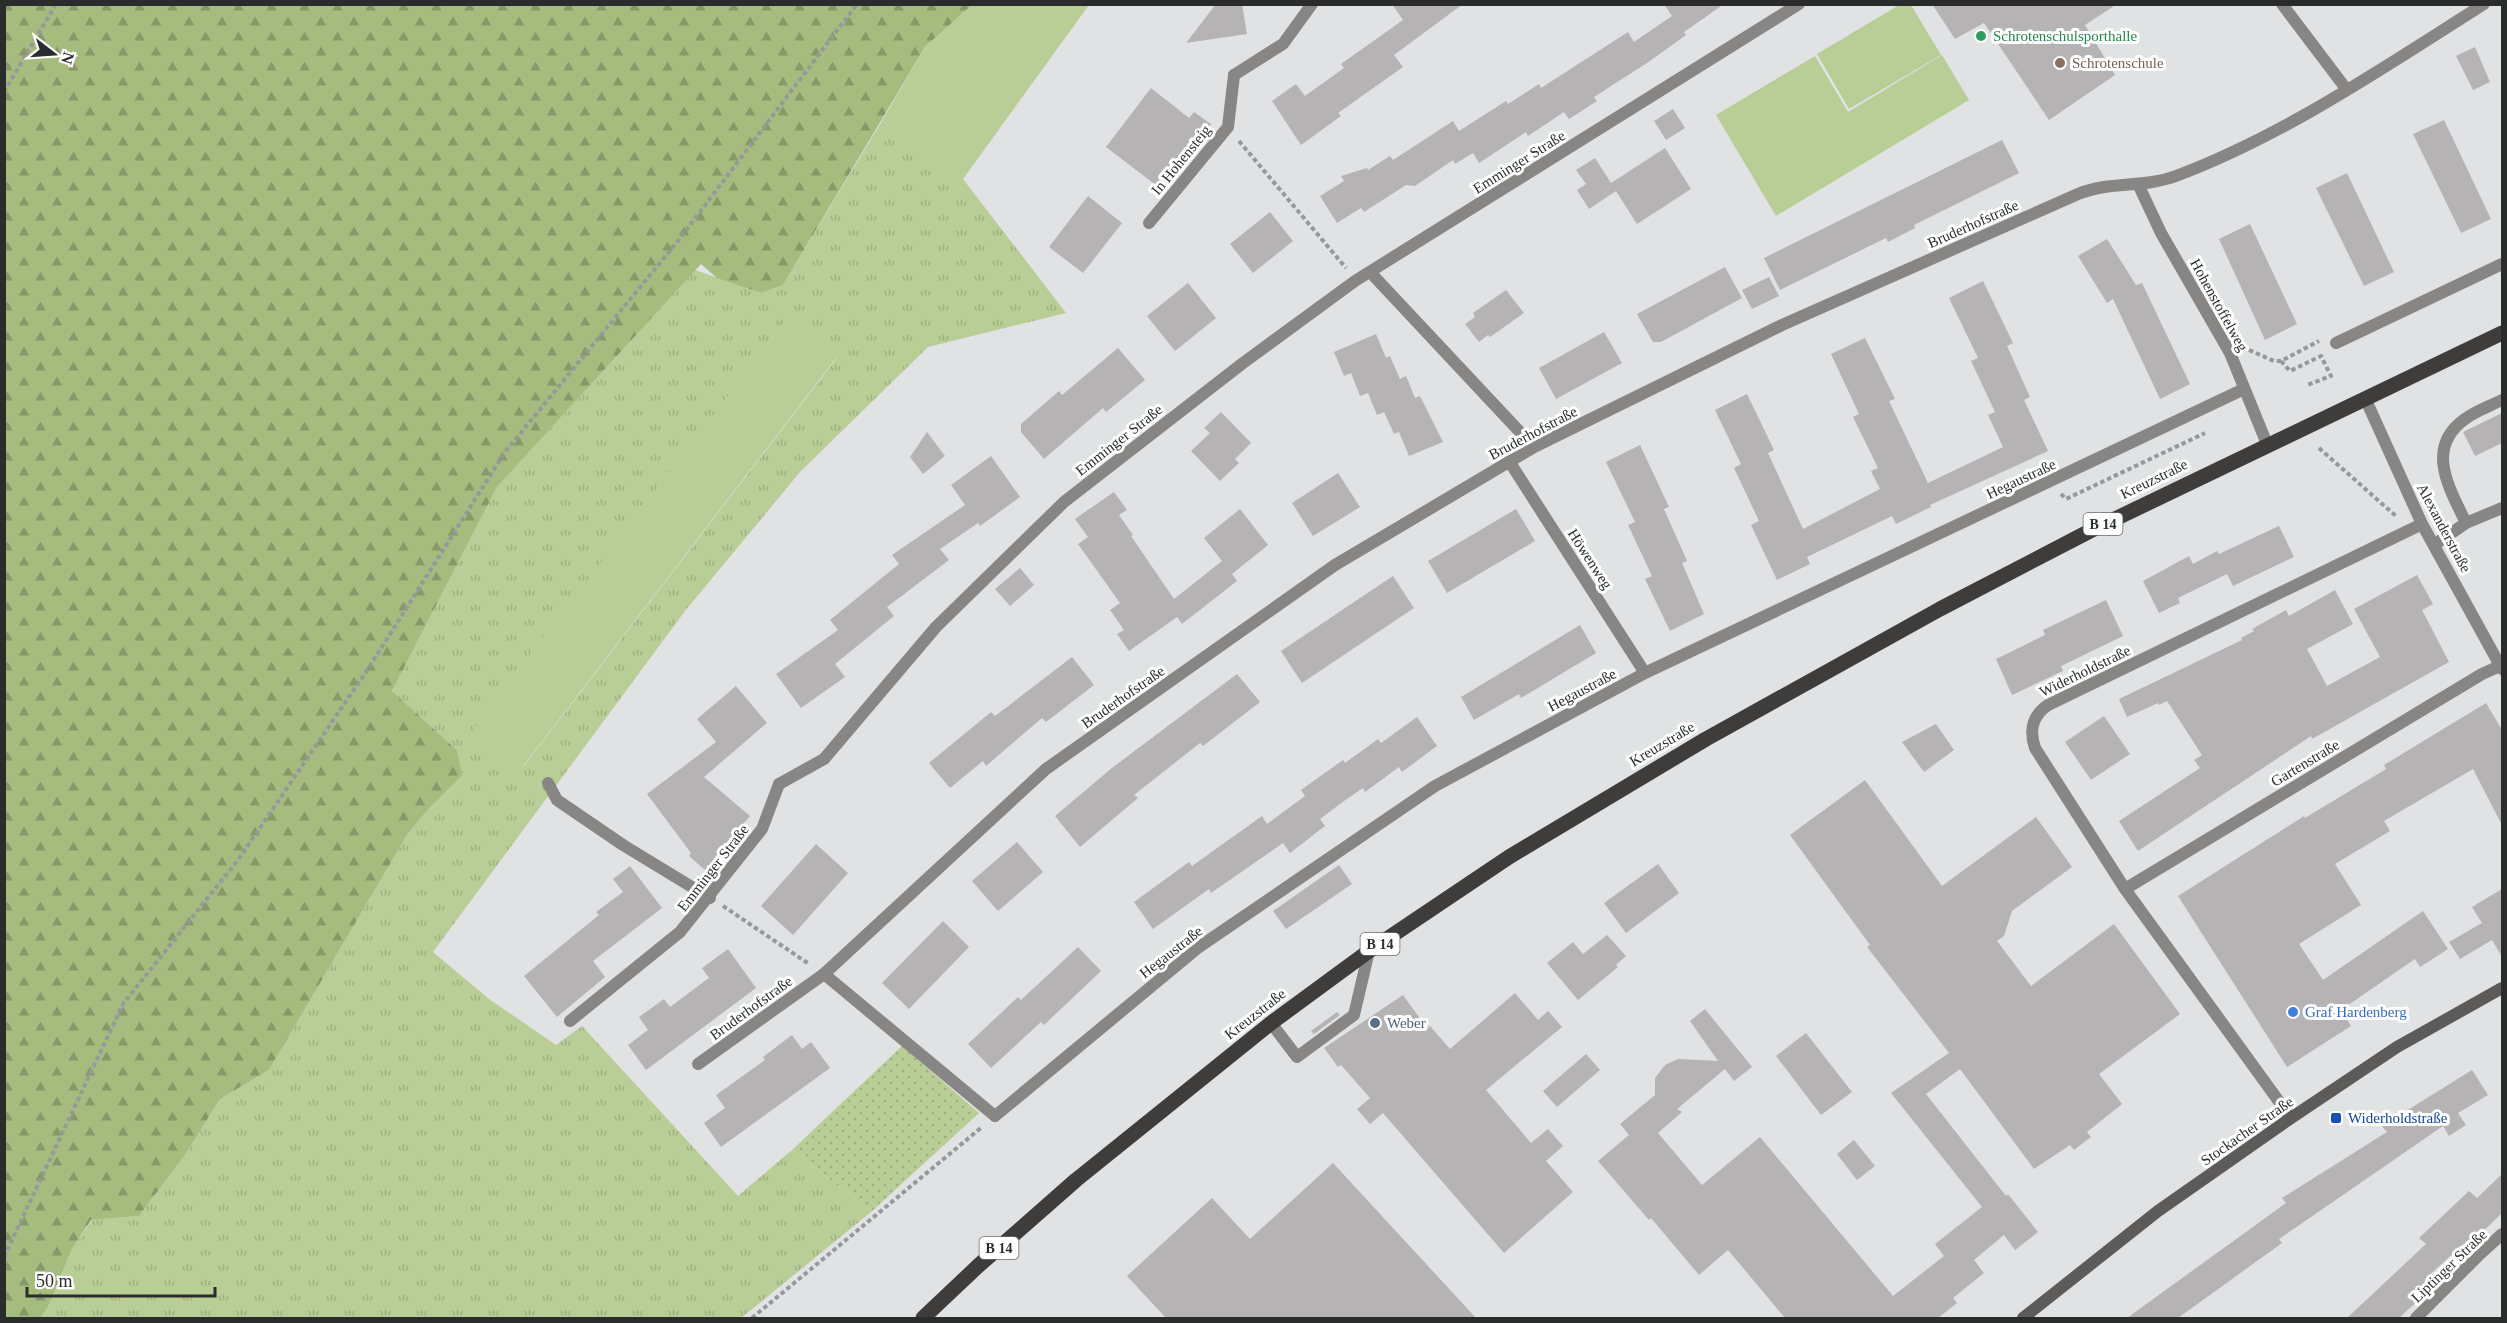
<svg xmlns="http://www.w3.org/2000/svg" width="2507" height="1323" font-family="Georgia,serif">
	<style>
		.grass { fill: url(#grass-tufts); fill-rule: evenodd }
		.forest { fill: url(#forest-firs) }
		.park { fill: url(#park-dots) }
		.garden { fill: #b9cd96 }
		.building { fill: #b5b3b4 }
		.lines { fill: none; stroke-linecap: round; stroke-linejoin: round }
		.path { stroke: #97989a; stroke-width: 4; stroke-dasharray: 4.5 3; stroke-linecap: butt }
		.lane { stroke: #878685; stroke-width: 12 }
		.street { stroke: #878685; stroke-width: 12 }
		.secondary { stroke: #5c5b5a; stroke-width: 12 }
		.primary { stroke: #3e3d3c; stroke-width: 15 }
		.leisure-dot { fill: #2e9e5b; stroke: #fff; stroke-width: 2 }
		.education-dot { fill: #8d6e63; stroke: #fff; stroke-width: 2 }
		.shop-dot { fill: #3f7fe0; stroke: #fff; stroke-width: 2 }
		.service-dot { fill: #5c6f8a; stroke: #fff; stroke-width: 2 }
		.transit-dot { fill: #1a4fb4; stroke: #fff; stroke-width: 2 }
		.labels { text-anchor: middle; stroke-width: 6; stroke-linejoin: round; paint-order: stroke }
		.shield { fill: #fff; stroke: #6a6b6b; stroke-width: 1.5 }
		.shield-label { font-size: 14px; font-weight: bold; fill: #2a2b2b }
		.leisure-label { font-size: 15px; fill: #27864d; stroke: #fff; text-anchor: start }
		.education-label { font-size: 15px; fill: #785e54; stroke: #fff; text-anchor: start }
		.street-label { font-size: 15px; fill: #2a2b2b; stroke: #fff }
		.shop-label { font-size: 15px; fill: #366cbe; stroke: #fff; text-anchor: start }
		.service-label { font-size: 15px; fill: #4e5e75; stroke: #fff; text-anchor: start }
		.transit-label { font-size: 15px; fill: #164399; stroke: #fff; text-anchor: start }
	</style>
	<defs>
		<pattern id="grass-tufts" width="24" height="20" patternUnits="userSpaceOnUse" patternTransform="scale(1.5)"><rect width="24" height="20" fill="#b9cd96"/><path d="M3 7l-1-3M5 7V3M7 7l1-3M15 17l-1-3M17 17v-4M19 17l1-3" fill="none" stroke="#9fb081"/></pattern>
		<pattern id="forest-firs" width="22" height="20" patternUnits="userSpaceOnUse" patternTransform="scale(1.5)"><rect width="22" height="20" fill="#a6bc7f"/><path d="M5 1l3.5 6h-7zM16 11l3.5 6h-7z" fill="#879968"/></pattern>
		<pattern id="park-dots" width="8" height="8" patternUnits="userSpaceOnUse" patternTransform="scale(1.5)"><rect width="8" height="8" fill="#b9cd96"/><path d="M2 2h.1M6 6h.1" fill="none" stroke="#9fb081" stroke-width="1.8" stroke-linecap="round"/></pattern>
	</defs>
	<rect width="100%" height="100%" fill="#e0e2e4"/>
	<path class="grass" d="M882 121 963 179 1066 313 928 347 800 472 685 611 433 952 489 999 556 1045 582 1026 738 1196 792 1150 871 1212 741 1318H40L48 1307 72 1249 92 1220 139 1216 185 1155 220 1099 269 1070 407 835 430 807 457 750 392 691 497 487 695 270 761 293 783 285ZM791 313 836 359 524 766 468 738Z"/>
	<path class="forest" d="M5 5H972L925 47 783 285 761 293 717 278 701 264 497 487 392 691 457 750 462 775 430 807 407 835 269 1070 220 1099 185 1155 139 1216 91 1220 72 1249 48 1307 40 1318H5Z"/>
	<path class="park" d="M902 1046 979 1113 871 1212 792 1150Z"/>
	<path class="garden" d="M972 5H1089L963 179 882 121 925 47Z
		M1911 5 1941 55 1849 109 1817 54 1899 5Z
		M1942 55 1969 100 1776 216 1716 115 1815 56 1848 112Z
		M791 313 836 358 518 773 467 737Z"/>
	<path class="building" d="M1216 4H1242L1247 34 1186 43Z
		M1392 4H1463L1394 55 1403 67 1338 113 1341 116 1301 145 1272 101 1296 84 1305 96 1344 68 1341 64 1403 20Z
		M1664 4H1724L1684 32 1686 35 1647 63 1594 97 1597 101 1580 112 1569 119 1564 112 1528 136 1526 132 1479 163 1473 153 1455 164 1453 160 1415 186 1406 185 1364 212 1361 208 1337 223 1320 196 1344 181 1341 176 1367 168 1368 170 1390 156 1393 160 1453 121 1459 131 1506 101 1508 104 1539 84 1541 88 1628 32 1634 42 1672 16Z
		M1932 4H2117L2085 25 2115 75 2049 120 1984 23 1955 39Z
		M2475 47 2490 82 2473 90 2456 56Z
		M1151 88 1189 118 1194 112 1211 124 1161 189 1106 147Z
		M1673 109 1685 128 1666 140 1654 121Z
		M2444 120 2491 219 2461 233 2413 134Z
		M2002 140 2019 173 1914 225 1915 228 1888 242 1886 238 1780 290 1764 258Z
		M1665 148 1691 189 1637 224 1616 191 1589 209 1577 190 1586 184 1576 170 1595 158 1611 183Z
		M2347 173 2394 272 2364 286 2316 188Z
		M1088 196 1122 223 1083 273 1049 247Z
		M1270 212 1293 241 1253 273 1230 244Z
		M2250 224 2297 324 2265 340 2219 239Z
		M2107 239 2136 285 2142 283 2190 384 2160 399 2113 299 2107 303 2078 256Z
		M1725 267 1742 298 1661 342H1653L1637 314Z
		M1769 277 1779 296 1752 309 1742 290Z
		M1983 281 2013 343 2007 346 2030 397 2024 400 2048 451 1930 505 1931 507 1896 524 1892 516 1807 557 1810 564 1777 580 1751 525 1759 521 1734 468 1741 464 1715 410 1747 394 1774 450 1768 453 1803 529 1880 489 1871 471 1878 468 1853 417 1859 414 1831 354 1865 338 1895 399 1889 401 1928 483 2003 447 1988 415 1995 412 1971 361 1978 358 1949 298Z
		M1188 283 1216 318 1175 351 1147 316Z
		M1506 290 1524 313 1490 337 1488 335 1479 342 1465 324 1475 317 1473 313Z
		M1604 332 1622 363 1556 399 1539 368Z
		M1376 334 1386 358 1390 356 1400 379 1406 376 1415 398 1420 396 1443 442 1409 456 1399 432 1394 434 1384 412 1377 415 1368 393 1360 396 1351 373 1344 376 1334 352Z
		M1118 348 1145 380 1106 412 1103 408 1044 459 1021 432V424L1059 391 1062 395Z
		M1221 412 1251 443 1235 459 1239 463 1220 481 1191 451 1210 433 1204 428Z
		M2502 413V443L2475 456 2463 432Z
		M927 432 945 456 923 474 910 457Z
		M1640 445 1669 507 1664 509 1687 561 1682 563 1704 614 1670 631 1645 579 1652 576 1628 525 1635 522 1606 462Z
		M991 456 1020 497 980 526 978 523 940 549 949 560 887 607 894 616 835 664 845 677 801 708 776 674 838 630 830 620 899 564 892 555 965 505 951 485Z
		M1338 473 1360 507 1313 536 1292 503Z
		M1114 492 1127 510 1119 515 1133 535 1131 536 1174 599 1222 561 1204 538 1240 509 1268 545 1232 574 1237 581 1182 624 1177 617 1129 651 1117 634 1124 630 1110 610 1120 603 1078 544 1088 537 1075 519Z
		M1516 509 1535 541 1447 593 1428 561Z
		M2279 526 2294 557 2233 586 2227 574 2178 598 2180 603 2159 613 2143 581 2189 556 2193 564 2217 551 2219 554Z
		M1020 568 1034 585 1010 606 995 589Z
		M2417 575 2433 604 2422 610 2449 662 2312 739 2311 736 2138 851 2119 821 2200 768 2194 760 2202 755 2167 701 2159 705 2158 703 2127 717 2119 699 2242 640 2241 638 2254 631 2252 629 2286 610 2289 616 2335 590 2353 624 2307 649 2327 686 2380 657 2354 609Z
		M1393 576 1414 608 1302 683 1281 651Z
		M2106 600 2123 636 2061 666 2063 671 2012 695 1996 659 2045 635 2043 630Z
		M1580 625 1596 653 1521 698 1519 694 1474 720 1461 697Z
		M1072 657 1094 685 1046 722 1042 718 986 766 983 761 950 788 929 763 991 712 995 716Z
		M1237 674 1260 702 1203 746 1200 743 1134 795 1138 798 1080 847 1055 816 1112 768Z
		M736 686 767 723 704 777 750 816 705 870 689 856 691 853 647 794 716 742 697 719Z
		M2486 703 2502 730V825L2473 769 2384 821 2390 831 2335 864 2361 905 2299 944 2323 980 2423 911 2448 949 2420 967 2415 959 2341 1010 2351 1026 2287 1067 2178 896 2304 816 2305 818 2386 769 2384 765Z
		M2104 716 2130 754 2091 780 2065 742Z
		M1417 717 1437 746 1402 772 1399 767 1365 792 1363 788 1344 801 1320 819 1325 826 1290 853 1283 843 1211 893 1209 889 1153 929 1134 902 1189 862 1192 866 1262 816 1267 824 1305 796 1301 790 1343 760 1345 763 1378 739 1381 743Z
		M1936 724 1954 750 1924 772 1902 742Z
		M1865 780 1942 886 2036 817 2072 867 2012 911 2004 936 1997 941 2031 986 2114 924 2180 1014 2099 1074 2122 1104 2087 1132 2091 1137 2074 1150 2070 1145 2034 1169 1960 1069 1926 1094 2006 1196 2008 1194 2038 1232 2015 1250 2004 1235 1974 1260 1984 1273 1953 1298 1957 1303 1938 1318H1785L1728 1250 1699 1275 1651 1218 1649 1220 1598 1161 1629 1135 1620 1124 1655 1095V1078L1665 1065 1678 1059 1718 1061 1690 1021 1705 1009 1752 1067 1734 1081 1725 1069 1677 1109 1682 1112 1658 1133 1702 1185 1760 1137 1893 1296 1944 1256 1935 1244 1982 1207 1891 1093 1949 1053 1867 947 1870 945 1790 835Z
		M1017 842 1043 872 998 911 972 881Z
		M816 844 848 873 793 935 761 906Z
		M1658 864 1679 893 1626 933 1604 903Z
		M1339 865 1352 884 1286 929 1273 911Z
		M630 866 662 908 593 961 605 977 557 1017 524 976 599 915 596 912 623 892 613 879Z
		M2502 889V957L2492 940 2460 959 2449 942 2482 923 2472 907Z
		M943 921 969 947 909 1009 882 983Z
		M1607 935 1626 956 1616 965 1618 967 1578 1000 1547 963 1573 942 1583 954Z
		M1078 947 1101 971 1044 1025 1041 1022 991 1068 968 1044 1018 997 1021 1000Z
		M728 949 756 988 646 1070 628 1045 648 1030 639 1017 664 999 670 1007 709 978 702 968Z
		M1515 993 1538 1020 1548 1011 1562 1027 1486 1090 1531 1143 1548 1129 1563 1146 1546 1161 1573 1192 1504 1253 1383 1113 1370 1124 1357 1109 1370 1098 1341 1065 1338 1067 1324 1048 1403 995 1427 1028 1430 1026 1450 1049Z
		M1337 1012 1340 1015 1314 1034 1311 1031Z
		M1806 1033 1852 1092 1821 1115 1776 1056Z
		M792 1035 802 1049 811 1042 830 1068 721 1147 704 1123 725 1108 716 1095 765 1060 763 1057Z
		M1586 1054 1600 1070 1557 1107 1543 1091Z
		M2472 1070 2488 1095 2458 1113 2466 1125 2449 1136 2443 1126 2279 1239 2282 1243 2178 1318H2127L2286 1203 2282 1198 2387 1132 2382 1126Z
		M1854 1140 1875 1166 1857 1180 1837 1154Z
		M1333 1163 1476 1318H1166L1127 1276 1212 1198 1250 1239Z
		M2502 1174V1213L2471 1243 2468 1240 2425 1279 2433 1287 2399 1318H2347L2426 1244 2419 1238 2469 1191 2477 1198Z"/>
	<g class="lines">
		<path class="path" d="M4 92 56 4
			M1239 141 1346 268
			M2249 350 2274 361H2281L2319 341
			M2281 361 2290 371 2321 356 2331 376 2307 385
			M2319 448 2397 517
			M2061 494 2066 499 2205 433
			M723 906 809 964
			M4 1257 123 1004 238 860 368 669 505 452 678 241 857 4
			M752 1318 982 1127"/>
		<path class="lane" d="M1149 223 1228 127 1234 75
			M2466 523 2502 508
			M2434 545 2466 523C2450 489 2424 448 2465 419 2475 411 2490 406 2502 400
			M548 783 557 800 623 845 710 898
			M570 1021 680 932 762 829 779 784
			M1271 1023 1297 1057 1354 1015 1369 951
			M698 1064 824 974 995 1116"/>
		<path class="street" d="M2282 4 2347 90
			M1234 75 1283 44 1312 4
			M2138 184 2161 233 2230 353 2267 444
			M1370 272 1534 447
			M2336 343 2502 264
			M2365 398 2422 524 2502 669
			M1509 461 1645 673
			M779 784 824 759 936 627 1064 502 1243 363 1355 281 1799 4
			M2125 889 2482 674 2502 665
			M824 974 1046 769 1335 565 1534 447 1782 325 2078 194C2110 181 2144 188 2176 176 2285 135 2386 66 2484 4
			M995 1116 1199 947 1435 786 1645 673 2244 389
			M2291 1118 2125 889 2035 748C2029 730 2032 716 2048 705L2422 524
			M2416 1318 2480 1254 2502 1234"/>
		<path class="secondary" d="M2023 1318 2158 1211 2291 1118 2397 1047 2502 988"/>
		<path class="primary" d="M923 1318 978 1266 1076 1180 1271 1023 1369 951 1509 857 1706 739 1940 609 2090 531 2502 333"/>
	</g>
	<circle class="leisure-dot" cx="1981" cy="36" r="6"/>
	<circle class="education-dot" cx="2060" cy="63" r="6"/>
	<circle class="shop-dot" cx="2293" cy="1012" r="6"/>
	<circle class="service-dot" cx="1375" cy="1023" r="6"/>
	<rect class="transit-dot" x="2330" y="1112" width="12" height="12" rx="3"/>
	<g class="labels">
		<g class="shield">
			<rect x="2083.5" y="513" width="39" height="22" rx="4.5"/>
			<rect x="1360.5" y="933" width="39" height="22" rx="4.5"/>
			<rect x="979.5" y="1237" width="39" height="22" rx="4.5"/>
		</g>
		<g class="shield-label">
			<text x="2103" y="529">B 14</text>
			<text x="1380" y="949">B 14</text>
			<text x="999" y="1253">B 14</text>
		</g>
		<g class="leisure-label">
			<text x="1993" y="41">Schrotenschulsporthalle</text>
		</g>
		<g class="education-label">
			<text x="2072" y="68">Schrotenschule</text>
		</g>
		<g class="street-label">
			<text transform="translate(1181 160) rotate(-51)" y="5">In Hohensteig</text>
			<text transform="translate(1519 162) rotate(-32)" y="5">Emminger Straße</text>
			<text transform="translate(1973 224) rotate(-24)" y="5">Bruderhofstraße</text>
			<text transform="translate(2219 305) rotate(61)" y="5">Hohenstoffelweg</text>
			<text transform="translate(1533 433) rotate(-28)" y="5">Bruderhofstraße</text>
			<text transform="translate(1119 440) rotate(-38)" y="5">Emminger Straße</text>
			<text transform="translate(2021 479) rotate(-25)" y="5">Hegaustraße</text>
			<text transform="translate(2154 479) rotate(-26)" y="5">Kreuzstraße</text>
			<text transform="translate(2444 528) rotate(62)" y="5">Alexanderstraße</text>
			<text transform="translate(1590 559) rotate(57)" y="5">Höwenweg</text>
			<text transform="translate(2085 671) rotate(-26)" y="5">Widerholdstraße</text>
			<text transform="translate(1582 690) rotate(-28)" y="5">Hegaustraße</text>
			<text transform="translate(1123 697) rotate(-35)" y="5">Bruderhofstraße</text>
			<text transform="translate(1662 744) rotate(-31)" y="5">Kreuzstraße</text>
			<text transform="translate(2305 763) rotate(-31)" y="5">Gartenstraße</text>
			<text transform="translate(713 868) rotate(-52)" y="5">Emminger Straße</text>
			<text transform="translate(1171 952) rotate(-38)" y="5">Hegaustraße</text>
			<text transform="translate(751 1008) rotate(-36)" y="5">Bruderhofstraße</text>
			<text transform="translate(1255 1014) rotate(-38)" y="5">Kreuzstraße</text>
			<text transform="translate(2247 1131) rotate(-35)" y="5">Stockacher Straße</text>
			<text transform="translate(2449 1266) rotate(-44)" y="5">Liptinger Straße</text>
		</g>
		<g class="shop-label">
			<text x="2305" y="1017">Graf Hardenberg</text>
		</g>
		<g class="service-label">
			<text x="1387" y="1028">Weber</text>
		</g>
		<g class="transit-label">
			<text x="2348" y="1123">Widerholdstraße</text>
		</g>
	</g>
	<rect width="2507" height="1323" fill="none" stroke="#2a2b2b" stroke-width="12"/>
	<g transform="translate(54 54) rotate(107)" stroke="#ffffff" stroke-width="4.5" paint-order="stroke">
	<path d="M0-4.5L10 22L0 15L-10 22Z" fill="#2a2b2b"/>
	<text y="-9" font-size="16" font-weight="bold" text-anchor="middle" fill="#2a2b2b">N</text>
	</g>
	<path d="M27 1287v9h188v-9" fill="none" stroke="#2a2b2b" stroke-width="3"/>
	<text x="36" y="1287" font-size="18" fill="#2a2b2b" stroke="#ffffff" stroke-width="4.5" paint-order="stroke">50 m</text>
</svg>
